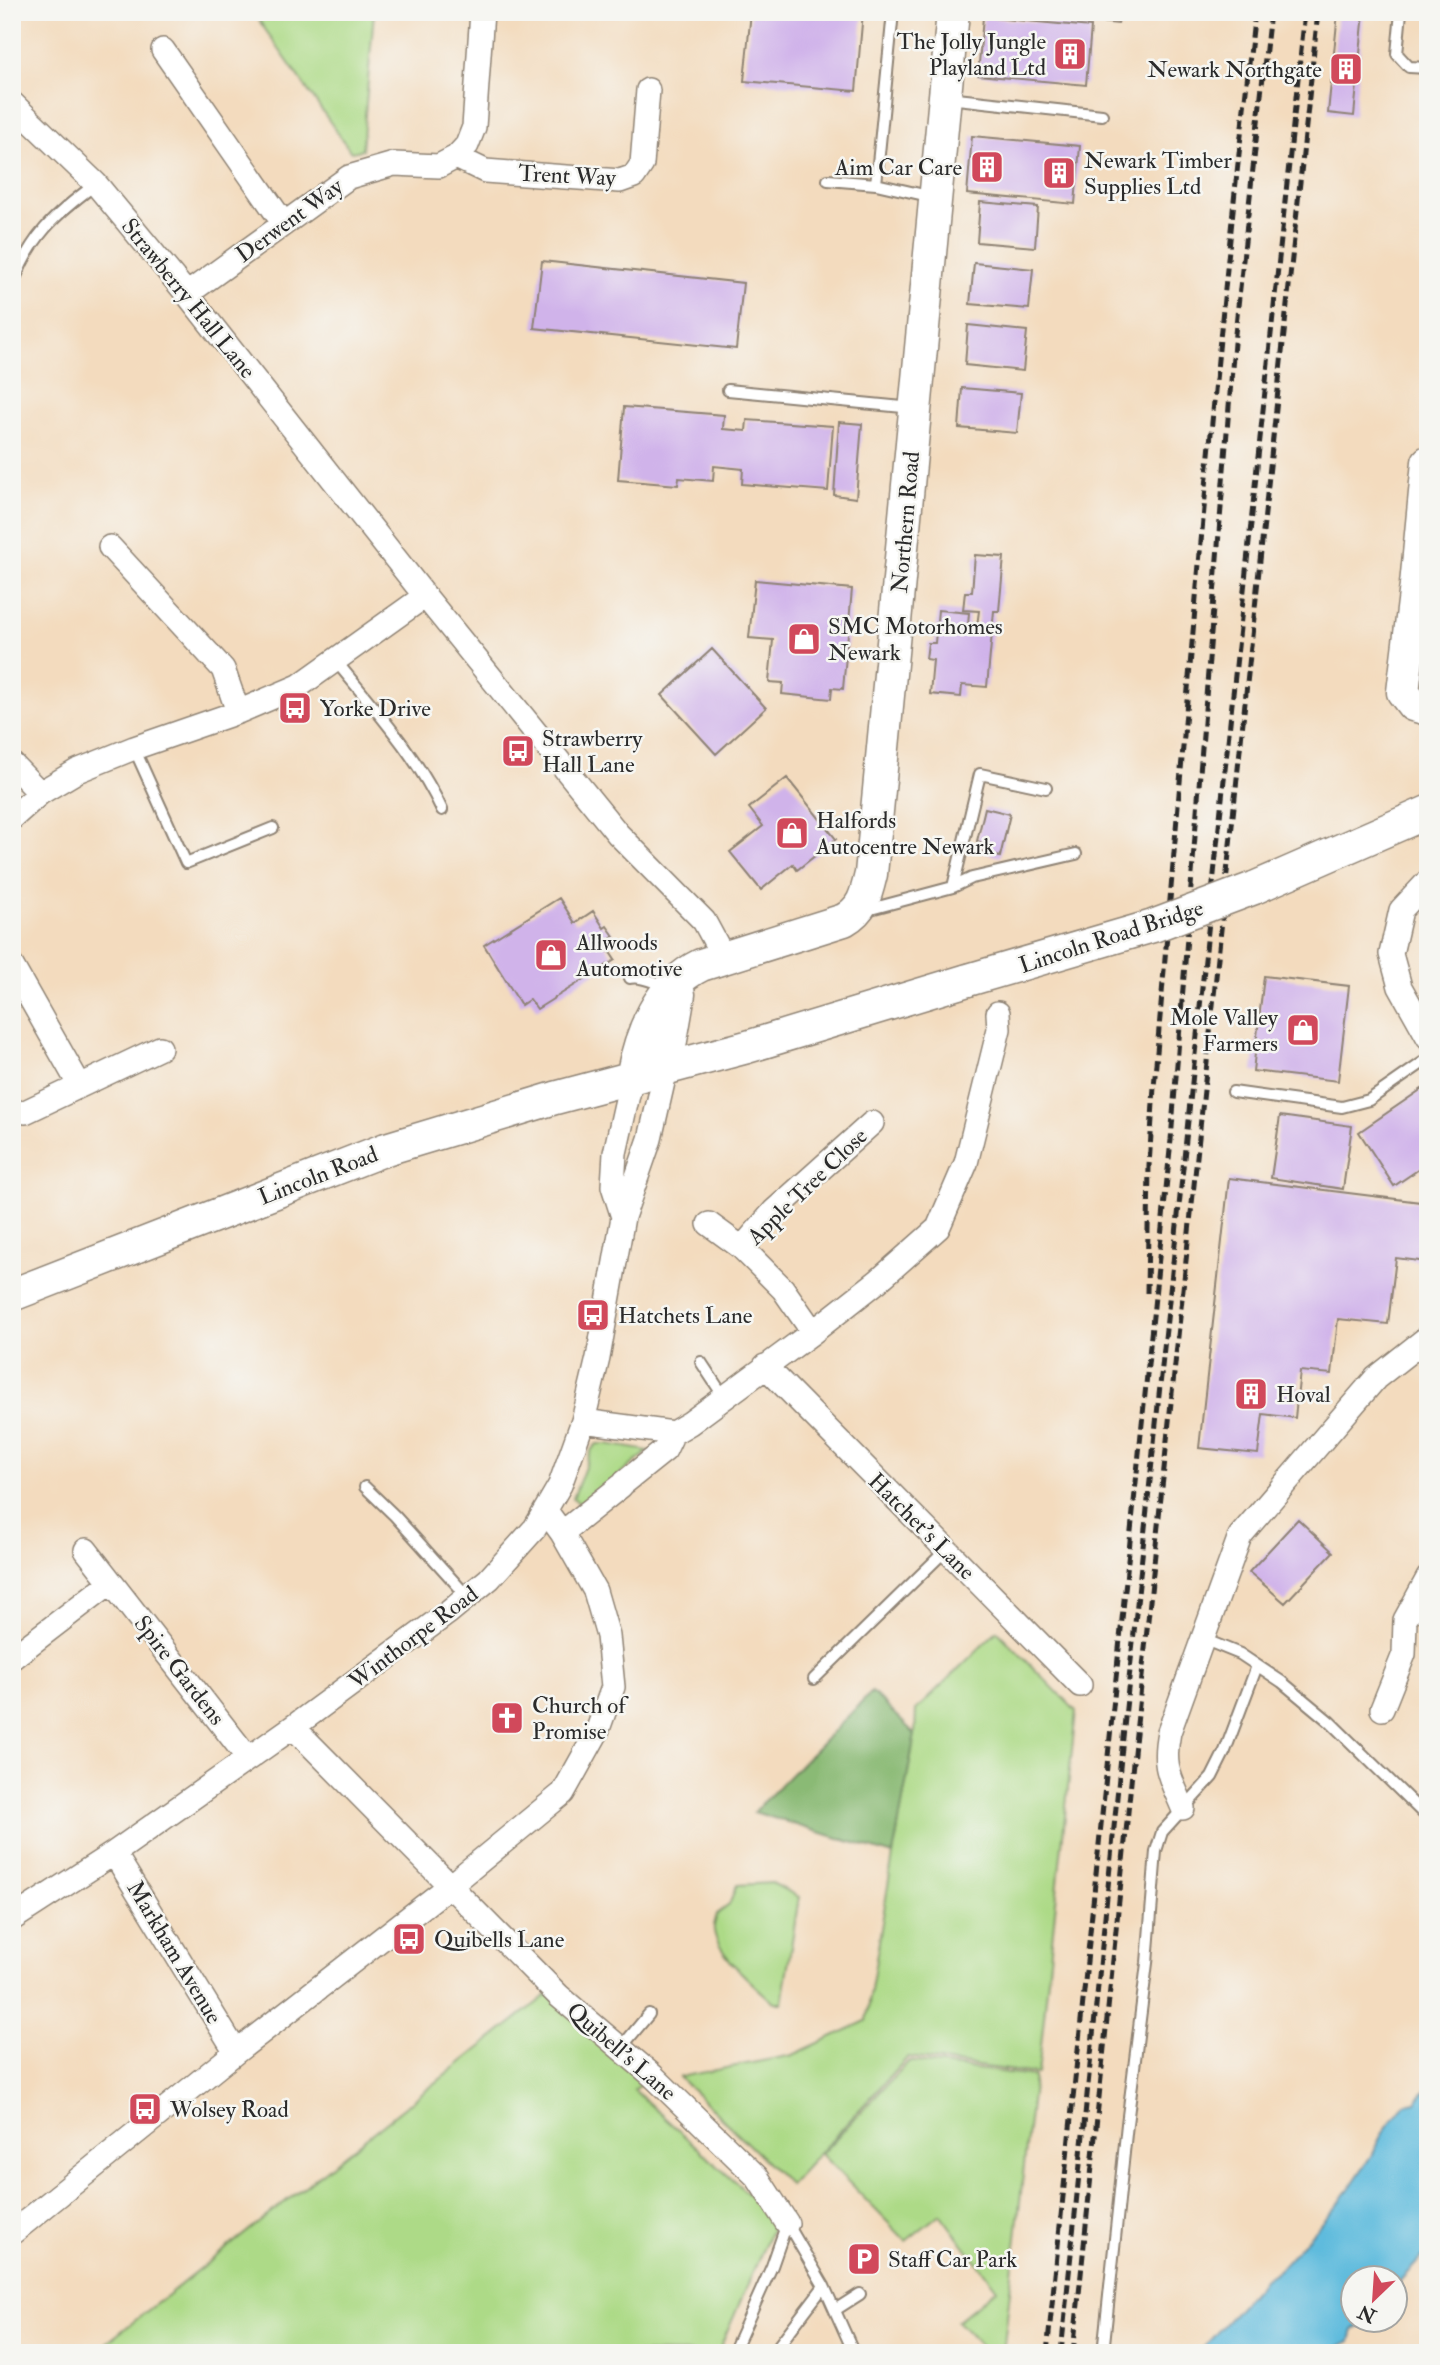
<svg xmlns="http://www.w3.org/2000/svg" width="1440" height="2365" font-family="'IM FELL Double Pica',serif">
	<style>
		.green { fill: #adda87; stroke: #6c8259; stroke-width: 2 }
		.forest { fill: #8aba74; stroke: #5a7250; stroke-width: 2 }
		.water { fill: #5fbbdd; stroke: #457384; stroke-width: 2 }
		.building { fill: #d0b3ea }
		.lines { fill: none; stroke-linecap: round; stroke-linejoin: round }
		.lane-casing { stroke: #8f8374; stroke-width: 14 }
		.street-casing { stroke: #8f8374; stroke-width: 26 }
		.secondary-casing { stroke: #8f8374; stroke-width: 35 }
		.lane { stroke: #fff; stroke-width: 10 }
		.street { stroke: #fff; stroke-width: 23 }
		.secondary { stroke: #fff; stroke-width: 32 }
		.rail { stroke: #2b2b2b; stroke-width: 5; stroke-dasharray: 10 5; stroke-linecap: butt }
		.secondary-bridge-casing { stroke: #8f8374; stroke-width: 35; stroke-linecap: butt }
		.secondary-bridge { stroke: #fff; stroke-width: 32 }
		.labels { text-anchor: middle; stroke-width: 5; stroke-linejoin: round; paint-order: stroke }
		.poi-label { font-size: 23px; fill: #2b2b2b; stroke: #f6f6f2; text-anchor: start }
		.street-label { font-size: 23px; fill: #2b2b2b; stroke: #f6f6f2 }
	</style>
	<rect width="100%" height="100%" fill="#f6f6f2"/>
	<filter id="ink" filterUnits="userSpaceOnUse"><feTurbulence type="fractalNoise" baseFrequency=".0143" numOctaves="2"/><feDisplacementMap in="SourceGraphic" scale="14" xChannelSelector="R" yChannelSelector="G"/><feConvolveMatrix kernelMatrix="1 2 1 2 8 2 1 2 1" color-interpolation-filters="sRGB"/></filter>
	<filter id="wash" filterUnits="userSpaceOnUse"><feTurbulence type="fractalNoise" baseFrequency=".00686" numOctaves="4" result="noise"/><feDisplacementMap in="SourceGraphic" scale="28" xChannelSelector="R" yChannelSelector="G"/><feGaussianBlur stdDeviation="1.57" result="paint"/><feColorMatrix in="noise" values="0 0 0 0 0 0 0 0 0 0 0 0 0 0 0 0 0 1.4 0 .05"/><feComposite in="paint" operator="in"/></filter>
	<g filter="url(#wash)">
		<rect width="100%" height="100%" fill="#f3dbbe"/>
		<path class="green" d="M253 12H374L362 150 351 152Z
			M597 1444H607L649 1451 582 1506 573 1498 592 1449Z
			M997 1631 1076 1711 1038 2074 908 2057 790 2185 679 2077 793 2055 866 2021 893 1855 915 1734 916 1710Z
			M772 1883 799 1897 782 2003H774C757 1987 716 1954 714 1930 713 1925 716 1919 717 1914L729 1905 737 1885Z
			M553 1990 653 2076 634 2090 776 2219 718 2353H94Z
			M909 2061 1034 2076 1003 2353H988L957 2321 997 2289 940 2214 906 2241 821 2154Z"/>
		<path class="forest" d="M872 1692 915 1734 893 1855 754 1812Z"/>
		<path class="water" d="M1428 2088V2251L1395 2286 1394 2278H1352V2320H1365L1360 2327 1353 2330 1350 2341 1339 2346 1334 2353H1199L1263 2280 1279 2270 1340 2202 1371 2156 1383 2132 1405 2104 1416 2102Z"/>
		<g id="blocks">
			<path class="building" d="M751 12H863L856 91 744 81Z
				M1071 12H1120L1118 24 1070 19Z
				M1338 12H1364L1354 116 1328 113Z
				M983 17 1091 27 1086 85 978 75Z
				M972 136 1080 146 1075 204 967 194Z
				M980 202 1038 207 1035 247 977 242Z
				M542 261 743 283 736 349 534 328Z
				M974 263 1033 269 1029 309 970 304Z
				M968 325 1027 331 1023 371 965 365Z
				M962 388 1021 393 1017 433 959 428Z
				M624 407 724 415 723 429 746 431 747 420 833 426 828 491 742 484 743 469 714 466 713 481 679 478 678 485 618 480Z
				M839 422 862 424 856 498 834 495Z
				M975 555 1004 557 999 611H994L987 687 962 685 961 697 930 694 933 660 926 659 928 643H935L938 610 969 613 968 625 977 626 979 611 963 610 965 592H972Z
				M755 580 852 589 843 689 832 688 831 699 782 694 783 683 769 682 773 640 749 638Z
				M712 649 766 708 716 754 662 695Z
				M787 778 836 839 797 870 793 864 761 890 730 852 763 826 749 808Z
				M985 808 1010 814 1000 857 981 852 983 843 977 841Z
				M559 898 575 923 593 911 604 928 607 926 614 936 604 943 615 960 537 1009 530 999 521 1005 484 945Z
				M1264 976 1349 986 1338 1081 1253 1071Z
				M1422 1089 1428 1099V1163L1394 1186 1359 1132Z
				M1280 1116 1352 1126 1343 1189 1271 1178Z
				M1229 1178 1428 1203V1262L1396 1258 1388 1324 1338 1319 1332 1374 1300 1371 1295 1418 1263 1414 1258 1454 1199 1448Z
				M1298 1519 1333 1552 1285 1603 1249 1572Z"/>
		</g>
	</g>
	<g filter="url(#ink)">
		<use href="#blocks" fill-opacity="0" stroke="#8f8374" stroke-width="2"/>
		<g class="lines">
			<defs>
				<path id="lane" d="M893 12 876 184 933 197
					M1401 12 1397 54 1409 67 1428 68
					M948 98 1102 115
					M828 180 876 184
					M12 287C29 238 55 214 96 184
					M728 390 913 408
					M335 660C373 707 417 755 442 810
					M134 748 186 863 273 828
					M1046 788 980 774 953 887 972 878 1076 854
					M863 911 953 887
					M630 978C642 975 655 984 668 986
					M1233 1092 1342 1107 1369 1100 1428 1059
					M701 1362 724 1397
					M365 1487 395 1516 467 1596
					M1203 1639 1240 1654 1282 1682 1330 1722 1428 1818
					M814 1679 946 1550
					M620 2049 649 2014
					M787 2223 824 2286 854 2353
					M835 2310 860 2294
					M733 2353 772 2266 787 2223
					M773 2353 824 2286
					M1103 2353 1127 2124 1147 1963 1156 1851 1162 1832 1212 1777 1225 1751 1257 1666"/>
				<path id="street" d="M163 50 284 224
					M12 103 96 184 187 294 425 596 618 834 704 921 724 958
					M456 157 485 171 620 181 634 176 642 164 648 90
					M187 294 349 177 394 164 439 166 456 157 467 145 474 127 482 12
					M110 547 223 669 238 712
					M12 764 40 793
					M12 818 40 793 77 771 134 748 238 712 299 686 425 596
					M1428 881 1401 910 1391 954 1400 987 1428 1037
					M12 966 80 1086
					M25 1112 160 1048
					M623 1217 650 1139 666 1069
					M709 1224 742 1248
					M813 1332 783 1289 742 1248 774 1211 872 1123
					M765 1366 1080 1685
					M583 1421 673 1433
					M625 1482 665 1450 673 1433 690 1423 813 1332 878 1281 938 1228 966 1163 999 1029 998 1013
					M562 1533 621 1486
					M86 1550 248 1758
					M12 1658 111 1582
					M1382 1709 1404 1654 1405 1620 1428 1578
					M293 1727 559 1996 653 2076 757 2177 787 2223
					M1183 1808C1170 1777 1162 1767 1169 1732L1240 1536 1376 1378 1428 1337
					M114 1853 236 2052
					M12 1919 114 1853 293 1727 449 1612 489 1579 535 1528 560 1485 583 1421 598 1358 623 1217 613 1186 615 1153 632 1077
					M12 2233 236 2052 451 1885 563 1793 597 1732 613 1687 608 1636 595 1591 562 1533 546 1511"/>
				<path id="secondary" d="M1428 462 1416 585 1403 692 1413 705 1428 709
					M1254 888 1428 812
					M666 1069 679 994 674 987
					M632 1077C641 1032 658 986 701 965L844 920C863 909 866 895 871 874L953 12
					M12 1295 386 1149 555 1098 747 1047 968 980"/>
			</defs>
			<use href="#lane" class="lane-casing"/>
			<use href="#street" class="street-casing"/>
			<use href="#secondary" class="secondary-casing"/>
			<use href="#lane" class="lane"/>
			<use href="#street" class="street"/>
			<use href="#secondary" class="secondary"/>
			<path class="rail" d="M1147 1293 1149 1166 1154 1087C1185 728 1213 369 1255 12
				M1047 2353 1171 1140 1234 343 1270 12
				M1061 2353 1126 1708 1305 12
				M1073 2353 1135 1743 1318 12"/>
			<defs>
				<path id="secondary-bridge" d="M968 980 1153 926 1254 888"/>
			</defs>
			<use href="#secondary-bridge" class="secondary-bridge-casing"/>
			<use href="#secondary-bridge" class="secondary-bridge"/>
		</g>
	</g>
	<defs>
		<symbol id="building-square" viewBox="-11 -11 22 22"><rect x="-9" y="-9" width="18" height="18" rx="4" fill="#d1495b" stroke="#f6f6f2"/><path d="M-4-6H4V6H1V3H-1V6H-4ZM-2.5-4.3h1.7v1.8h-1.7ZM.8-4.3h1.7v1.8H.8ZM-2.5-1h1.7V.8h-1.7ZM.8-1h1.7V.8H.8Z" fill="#fff"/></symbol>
		<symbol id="shop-square" viewBox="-11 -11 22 22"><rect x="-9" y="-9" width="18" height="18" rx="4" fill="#d1495b" stroke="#f6f6f2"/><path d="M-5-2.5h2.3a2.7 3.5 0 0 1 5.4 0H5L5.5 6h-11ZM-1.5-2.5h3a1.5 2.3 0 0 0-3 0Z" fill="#fff"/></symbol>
		<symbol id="bus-square" viewBox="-11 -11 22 22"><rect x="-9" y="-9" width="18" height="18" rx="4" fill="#d1495b" stroke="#f6f6f2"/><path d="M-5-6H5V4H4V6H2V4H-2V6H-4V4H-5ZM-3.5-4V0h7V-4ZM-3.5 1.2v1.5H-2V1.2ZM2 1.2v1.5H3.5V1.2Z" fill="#fff"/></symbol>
		<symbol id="church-square" viewBox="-11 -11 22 22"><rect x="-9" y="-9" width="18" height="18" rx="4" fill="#d1495b" stroke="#f6f6f2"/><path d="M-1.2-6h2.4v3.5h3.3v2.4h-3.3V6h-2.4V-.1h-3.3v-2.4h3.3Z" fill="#fff"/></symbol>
		<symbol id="parking-square" viewBox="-11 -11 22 22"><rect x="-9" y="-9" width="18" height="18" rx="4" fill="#d1495b" stroke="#f6f6f2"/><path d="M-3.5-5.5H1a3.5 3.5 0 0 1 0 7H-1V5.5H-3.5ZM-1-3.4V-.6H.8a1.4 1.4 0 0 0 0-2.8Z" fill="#fff"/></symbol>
	</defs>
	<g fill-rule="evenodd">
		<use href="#building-square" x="1051" y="35" width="38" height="38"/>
		<use href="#building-square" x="1327" y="50" width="38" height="38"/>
		<use href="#building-square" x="968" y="148" width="38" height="38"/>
		<use href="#building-square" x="1040" y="154" width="38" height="38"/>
		<use href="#shop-square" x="785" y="620" width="38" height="38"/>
		<use href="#bus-square" x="276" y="689" width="38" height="38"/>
		<use href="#bus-square" x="499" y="732" width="38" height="38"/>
		<use href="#shop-square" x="773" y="814" width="38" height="38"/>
		<use href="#shop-square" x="532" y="936" width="38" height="38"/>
		<use href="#shop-square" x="1284" y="1011" width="38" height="38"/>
		<use href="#bus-square" x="574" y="1296" width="38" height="38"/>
		<use href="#building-square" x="1232" y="1375" width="38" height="38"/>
		<use href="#church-square" x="488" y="1699" width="38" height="38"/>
		<use href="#bus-square" x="390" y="1920" width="38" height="38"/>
		<use href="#bus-square" x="126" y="2090" width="38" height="38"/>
		<use href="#parking-square" x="845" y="2240" width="38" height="38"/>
	</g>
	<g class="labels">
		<g class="poi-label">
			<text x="1046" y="49" text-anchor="end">The Jolly Jungle<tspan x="1046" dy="26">Playland Ltd</tspan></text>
			<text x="1322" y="77" text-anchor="end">Newark Northgate</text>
			<text x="1084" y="168">Newark Timber<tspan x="1084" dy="26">Supplies Ltd</tspan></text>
			<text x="962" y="175" text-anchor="end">Aim Car Care</text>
			<text x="828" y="634">SMC Motorhomes<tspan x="828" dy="26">Newark</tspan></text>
			<text x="320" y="716">Yorke Drive</text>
			<text x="542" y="746">Strawberry<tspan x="542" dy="26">Hall Lane</tspan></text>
			<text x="816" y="828">Halfords<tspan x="816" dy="26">Autocentre Newark</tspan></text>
			<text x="576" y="950">Allwoods<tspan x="576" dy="26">Automotive</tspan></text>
			<text x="1278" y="1025" text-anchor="end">Mole Valley<tspan x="1278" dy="26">Farmers</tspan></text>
			<text x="618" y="1323">Hatchets Lane</text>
			<text x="1276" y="1402">Hoval</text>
			<text x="532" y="1713">Church of<tspan x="532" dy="26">Promise</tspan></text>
			<text x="434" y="1947">Quibells Lane</text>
			<text x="170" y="2117">Wolsey Road</text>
			<text x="888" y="2267">Staff Car Park</text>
		</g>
		<g class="street-label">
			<text transform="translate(567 175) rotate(3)" y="8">Trent Way</text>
			<text transform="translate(289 220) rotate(-36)" y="8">Derwent Way</text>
			<text transform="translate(189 298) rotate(51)" y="8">Strawberry Hall Lane</text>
			<text transform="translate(905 522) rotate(-85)" y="8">Northern Road</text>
			<text transform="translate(1111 936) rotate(-18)" y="8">Lincoln Road Bridge</text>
			<text transform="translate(318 1175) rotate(-21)" y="8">Lincoln Road</text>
			<text transform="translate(807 1186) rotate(-44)" y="8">Apple Tree Close</text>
			<text transform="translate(922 1526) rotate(45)" y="8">Hatchet's Lane</text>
			<text transform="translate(413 1637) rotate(-37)" y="8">Winthorpe Road</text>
			<text transform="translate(180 1670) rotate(52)" y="8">Spire Gardens</text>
			<text transform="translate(175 1952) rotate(59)" y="8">Markham Avenue</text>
			<text transform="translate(622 2051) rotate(41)" y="8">Quibell's Lane</text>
		</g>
	</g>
	<rect width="1440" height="2365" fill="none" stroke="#f6f6f2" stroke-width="42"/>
	<g transform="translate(1374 2299) rotate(205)"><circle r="33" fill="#f6f6f2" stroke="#a5a5a2" stroke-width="2"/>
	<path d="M0-5L12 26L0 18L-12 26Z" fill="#d1495b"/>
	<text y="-10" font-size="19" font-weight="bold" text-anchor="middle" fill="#2b2b2b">N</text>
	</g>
</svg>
